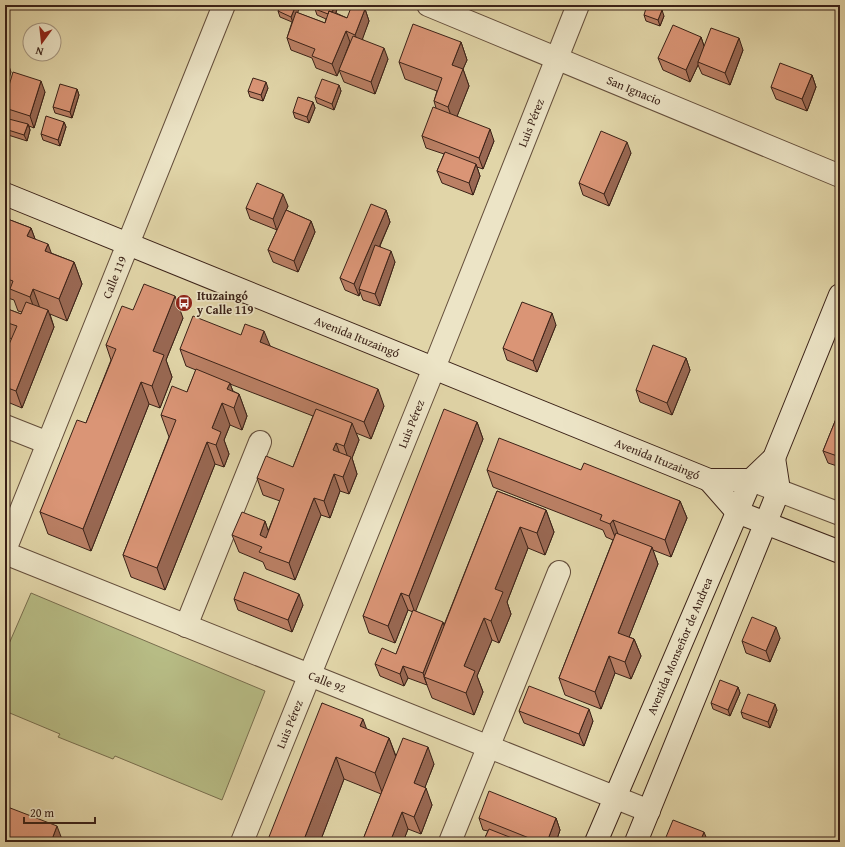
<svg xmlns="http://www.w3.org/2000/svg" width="845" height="847" font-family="'Gentium Book Plus',serif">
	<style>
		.green { fill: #b7bc85; stroke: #786e4e }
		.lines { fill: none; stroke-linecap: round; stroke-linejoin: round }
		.minor-casing { stroke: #644e3b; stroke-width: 24 }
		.tertiary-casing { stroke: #644e3b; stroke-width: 24 }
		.secondary-casing { stroke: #3a2117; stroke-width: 24 }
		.minor { stroke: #ece4c6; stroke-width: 22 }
		.tertiary { stroke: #ece4c6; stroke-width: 22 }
		.secondary { stroke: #ece4c6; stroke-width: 22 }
		.wall { fill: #bb8065; stroke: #3a2117 }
		.shaded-wall { fill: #996853; stroke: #3a2117 }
		.building { fill: #da9576; stroke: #3a2117 }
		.labels { text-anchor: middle; stroke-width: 3.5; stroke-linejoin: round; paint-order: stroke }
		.street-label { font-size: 12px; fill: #3a2117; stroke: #ece4c6 }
		.poi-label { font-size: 12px; font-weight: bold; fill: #3a2117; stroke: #ece4c6; text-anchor: start }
	</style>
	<rect width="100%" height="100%" fill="#e1d5a8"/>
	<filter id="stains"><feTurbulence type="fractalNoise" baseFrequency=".005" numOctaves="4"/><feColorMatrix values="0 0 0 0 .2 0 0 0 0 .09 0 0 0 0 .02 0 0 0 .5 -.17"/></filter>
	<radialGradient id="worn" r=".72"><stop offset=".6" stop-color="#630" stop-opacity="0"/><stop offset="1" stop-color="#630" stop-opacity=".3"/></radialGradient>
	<path class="green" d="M31 593 265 691 222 800 115 756 113 759 58 737 60 734 5 711V653Z"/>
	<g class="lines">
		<defs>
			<g id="minor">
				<path id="s1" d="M428 5 840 176"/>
				<path d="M5 426 48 443"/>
				<path id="s2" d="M5 550 224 5"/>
				<path id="s3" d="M5 553 649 811"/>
				<path d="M186 626 260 442"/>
				<path id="s4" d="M242 842 434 368 578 5"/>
				<path d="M450 842 559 572"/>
			</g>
			<path id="tertiary" d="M751 480 840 514"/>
			<g id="secondary">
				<path id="s5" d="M5 194 709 480H751"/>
				<path d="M709 480 737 512 840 552"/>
				<path id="s6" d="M596 842 751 480 774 458 840 295"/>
				<path d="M636 842 779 490 774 458"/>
			</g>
		</defs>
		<use href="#minor" class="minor-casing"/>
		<use href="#tertiary" class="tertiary-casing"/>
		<use href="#secondary" class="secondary-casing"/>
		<use href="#minor" class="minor"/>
		<use href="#tertiary" class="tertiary"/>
		<use href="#secondary" class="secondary"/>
	</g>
	<path class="wall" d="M315 9H337L336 13 347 18 365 9 369 21 362 39 388 59 375 94 344 82 339 70 350 43 337 76 316 68 312 58 291 50 287 38 292 22 280 17 278 11 298 13 325 23 326 19 317 15Z
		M644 15 664 16 660 26 646 21Z
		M701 37 704 46 743 50 730 85 702 74 698 65 690 82 663 70 658 58Z
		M461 42 467 60 463 69 469 86 457 116 494 141 483 169 477 167 480 176 473 195 442 183 437 171 444 154 426 148 422 136 436 108 434 101 437 91 405 79 399 62Z
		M812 75 816 87 807 111 776 99 771 87Z
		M339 85 341 91 334 110 317 103 315 97Z
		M268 88 263 101 250 97 248 91Z
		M77 89 79 95 72 118 55 113 53 107Z
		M45 92 34 128 29 126 30 130 27 141 5 134V118H6L5 114V99Z
		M313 102 315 108 309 123 295 118 293 112Z
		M64 122 66 127 60 146 43 140 41 134Z
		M631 153 609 206 583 195 579 183Z
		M288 206 286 210 311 221 315 232 298 272 273 262 268 250 277 230 250 219 246 208Z
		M386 210 390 222 380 246 395 262 380 306 363 300 360 292 359 296 345 290 340 278Z
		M5 218 31 228 35 239 51 253 74 262 82 284 67 321 50 314 54 327 22 408 5 401V348L7 349 12 339 5 336V308L21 314 22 312 18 311 14 300 5 297Z
		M133 310 183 318 166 360 172 377 160 408 149 404 91 551 48 534 40 512 86 423 111 360 106 345Z
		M556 325 537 372 507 360 503 348Z
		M270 346 384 406 371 439 356 433 359 440 352 458 357 474 349 494 340 491 330 518 321 515 295 580 266 569 263 562 239 552 232 535 265 521 268 531 280 501 263 495 257 478 293 467 313 416 230 384 233 391 239 394 247 416 242 430 230 425 224 440 229 454 224 467 215 464 165 590 131 577 123 555 169 437 161 415 187 392 196 370 186 366 180 349Z
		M686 358 690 370 672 415 640 402 636 390Z
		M840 409V467L828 463 823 451Z
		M477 422 483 439 415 611 444 625 497 491 546 510 554 532 545 555 528 548 507 602 511 614 499 643 492 640 477 676 483 692 474 715 432 698 427 685 408 678 404 686 380 676 375 664 396 654 413 612 408 610 395 643 369 633 363 616Z
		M487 470H581L680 501 687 518 671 557 653 550 658 564 629 637 634 639 641 656 631 679 615 673 601 709 565 695 559 678 613 540 606 537 603 530 493 487Z
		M234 599 303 605 292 632 238 610Z
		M780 638 770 662 746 653 742 641Z
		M738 687 740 693 730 716 713 709 711 703Z
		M322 703 366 729 389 738 396 756 434 764 425 787 432 805 421 834 408 829 403 842H362L381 794 344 779 320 842Z
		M777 710 770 728 743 718 741 712Z
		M519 711 593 721 584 746 524 723Z
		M479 818H556L560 830 556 842H483L488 831 483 830Z"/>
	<path class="shaded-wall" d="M296 5H301L293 23 291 17Z
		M335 5H336L337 9 333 22 331 16Z
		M365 9 369 21 360 46 355 35Z
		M662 10 664 16 660 26 658 20Z
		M346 31 350 42 337 76 332 64Z
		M701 37 705 49 698 62V65L690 82 686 70Z
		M739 38 743 50 730 85 725 73Z
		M461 42 467 60 463 69 469 86 454 124 448 107 452 65Z
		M384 48 388 59 375 94 371 82Z
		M7 60 11 72 5 92V67Z
		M812 75 816 87 807 111 802 99Z
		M41 81 45 92 34 128 30 116Z
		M266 82 268 88 263 101 261 95Z
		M339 85 341 91 334 110 332 104Z
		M77 89 79 95 72 118 70 112Z
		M313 102 315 108 309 123 307 117Z
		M64 122 66 127 60 146 58 140Z
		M28 124 30 130 27 141 24 135Z
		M490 129 494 141 483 169 479 158Z
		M627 142 631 153 609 206 604 194Z
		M476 164 480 176 473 195 469 183Z
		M283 194 288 206 277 231 273 219Z
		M386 210 390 222 361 289H359L360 292 359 296 354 284Z
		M311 221 315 232 298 272 294 261Z
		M31 228 39 250 27 236Z
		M48 244 56 266 45 251Z
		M391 251 395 262 380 306 375 294Z
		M74 262 82 284 67 321 59 299Z
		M33 289 41 311 38 319 30 297Z
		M175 296 183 318 166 360 172 377 160 408 152 386 153 351Z
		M48 310 54 327 22 408 16 391Z
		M552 313 556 325 537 372 533 361Z
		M264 331 271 348 260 342Z
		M686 358 690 370 672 415 667 403Z
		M141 382 149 404 91 551 83 529Z
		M230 383 236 401 239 394 247 416 242 430 227 389Z
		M378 389 384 406 371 439 364 422Z
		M222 403 230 425 224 440 229 454 224 467 216 445 212 428Z
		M477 422 483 439 415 613 409 596Z
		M352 423 359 440 352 458 357 474 349 494 343 477 349 461 344 446Z
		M207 442 215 464 165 590 157 568Z
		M336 443 342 460 333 450Z
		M334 474 340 491 330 518 324 501Z
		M314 498 321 515 295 580 289 563Z
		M680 501 687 518 671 557 665 540Z
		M546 510 554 532 545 555 537 533Z
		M613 520 619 537 617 542 610 524Z
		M265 521 271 539 266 552 260 535Z
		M520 527 528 548 507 602 511 614 499 643 491 621 495 589Z
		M652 547 658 564 624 650 618 633Z
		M401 593 408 610 395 643 388 626Z
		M299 594 303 605 292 632 288 620Z
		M484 618 492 640 477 676 483 692 474 715 466 693 464 666Z
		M443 622 447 634 424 677 427 685 423 673Z
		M776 627 780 638 770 662 766 651Z
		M634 639 641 656 631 679 625 662Z
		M609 656 615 673 601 709 595 692Z
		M403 666 408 678 404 686 400 674Z
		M738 687 740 693 730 716 728 710Z
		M775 704 777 710 770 728 768 722Z
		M589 709 593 721 584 746 579 734Z
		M363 719 371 741 360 726Z
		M389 738 397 760 383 795 375 773Z
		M428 747 434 764 420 800 414 783Z
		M336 757 344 779 320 842H303Z
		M426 788 432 805 421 834 414 817Z
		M402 812 408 829 403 842H390Z
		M556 818 560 830 556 842H547Z
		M57 826 63 842H51Z
		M704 832 708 842H700Z"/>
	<path class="building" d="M281 5H296L291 17 278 11Z
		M316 5H335L332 12 329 11 328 14 315 9Z
		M352 5 365 9 355 35 346 31 332 64 312 56 315 49 287 38 296 12 325 23 329 11 347 18Z
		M647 5H650L662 10 658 20 644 15Z
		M413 24 461 42 452 65 463 69 448 107 434 101 442 78 399 62Z
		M673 25 701 37 686 70 658 58Z
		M711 28 739 38 725 73 698 62Z
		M353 36 384 48 371 82 339 70Z
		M5 59 7 60 5 67Z
		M780 63 812 75 802 99 771 87Z
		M13 72 41 81 30 116 5 108V99Z
		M253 78 266 82 261 95 248 91Z
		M322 79 339 85 332 104 315 97Z
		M60 84 77 89 70 112 53 107Z
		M298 97 313 102 307 117 293 112Z
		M433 107 490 129 479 158 422 136Z
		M46 116 64 122 58 140 41 134Z
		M5 118 28 124 24 135 5 129Z
		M601 131 627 142 604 194 579 183Z
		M445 152 476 164 469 183 437 171Z
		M257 183 283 194 273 219 246 208Z
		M371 204 386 210 354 284 340 278Z
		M286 210 311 221 294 261 268 250Z
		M5 218 31 228 27 236 48 244 45 251 74 262 59 299 33 289 30 297 10 289 13 281 5 278Z
		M375 245 391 251 375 294 359 289Z
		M144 284 175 296 153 351 164 355 152 386 141 382 83 529 40 512 77 420 86 423 116 349 106 345 122 306 133 310Z
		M26 302 48 310 16 391 5 387V348L7 349 17 326 5 322V308L21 314Z
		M522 302 552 313 533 361 503 348Z
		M193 316 241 335 245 324 264 331 260 342 378 389 364 422 180 349Z
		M653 345 686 358 667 403 636 390Z
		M196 369 230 383 227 389 239 394 234 408 222 403 212 428 221 432 216 445 207 442 157 568 123 555 176 420 161 415 172 386 187 392Z
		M316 409 352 423 344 446 336 443 333 450 351 457 343 477 334 474 324 501 314 498 289 563 259 552 262 547 232 535 242 512 265 521 260 535 266 538 284 489 257 478 266 456 293 467Z
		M444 409 477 422 409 596 401 593 388 626 363 616Z
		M840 409V457L823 451Z
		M499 438 581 470 584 463 680 501 665 540 613 520 610 524 600 520 602 515 487 470Z
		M497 491 546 510 537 533 520 527 495 589 503 592 491 621 484 618 464 666 475 671 466 693 424 677Z
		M616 533 652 547 618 633 634 639 625 662 609 656 595 692 559 678Z
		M244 572 299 594 288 620 234 599Z
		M413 610 443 622 423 673 403 666 400 674 375 664 382 648 396 654Z
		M752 617 776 627 766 651 742 641Z
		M720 680 738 687 728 710 711 703Z
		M529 686 589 709 579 734 519 711Z
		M748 694 775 704 768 722 741 712Z
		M322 703 363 719 360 726 389 738 375 773 336 757 303 842H267Z
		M403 738 428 747 414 783 426 788 414 817 402 812 390 842H362Z
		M489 791 556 818 547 842H539L479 818Z
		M5 806 57 826 51 842H5Z
		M673 820 704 832 700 842H664Z
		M489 829 522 842H483Z"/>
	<defs>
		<symbol id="bus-disc" viewBox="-11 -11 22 22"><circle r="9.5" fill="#8f2418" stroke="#ece4c6"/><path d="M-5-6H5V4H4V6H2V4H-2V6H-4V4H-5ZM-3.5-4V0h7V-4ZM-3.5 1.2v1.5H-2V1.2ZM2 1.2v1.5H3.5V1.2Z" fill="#fff"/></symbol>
	</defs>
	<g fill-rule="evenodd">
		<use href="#bus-disc" x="174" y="293" width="20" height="20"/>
	</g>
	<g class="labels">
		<g class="street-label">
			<text dy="4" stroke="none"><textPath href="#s1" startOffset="223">San Ignacio</textPath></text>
			<text dy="4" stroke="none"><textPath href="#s4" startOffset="775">Luis Pérez</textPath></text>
			<text dy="4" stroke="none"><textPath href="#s2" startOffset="294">Calle 119</textPath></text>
			<text dy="4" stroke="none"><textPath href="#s5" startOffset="380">Avenida Ituzaingó</textPath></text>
			<text dy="4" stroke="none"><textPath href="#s4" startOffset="451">Luis Pérez</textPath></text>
			<text dy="4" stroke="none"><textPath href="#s5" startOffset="704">Avenida Ituzaingó</textPath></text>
			<text dy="4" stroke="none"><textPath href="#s6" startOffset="213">Avenida Monseñor de Andrea</textPath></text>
			<text dy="4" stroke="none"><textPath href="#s3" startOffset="347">Calle 92</textPath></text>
			<text dy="4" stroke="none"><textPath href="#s4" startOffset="127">Luis Pérez</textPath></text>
		</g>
		<g class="poi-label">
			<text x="197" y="300">Ituzaingó<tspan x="197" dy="14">y Calle 119</tspan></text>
		</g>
	</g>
	<rect width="845" height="847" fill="none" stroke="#e1d5a8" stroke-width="20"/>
	<rect x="6" y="6" width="833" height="835" fill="none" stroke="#3a2117" stroke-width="2"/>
	<rect x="10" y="10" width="825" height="827" fill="none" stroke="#3a2117"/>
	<g transform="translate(42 42) rotate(195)"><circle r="19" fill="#ece4c6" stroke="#a59680"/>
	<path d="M0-3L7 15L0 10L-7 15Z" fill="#8f2418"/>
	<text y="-6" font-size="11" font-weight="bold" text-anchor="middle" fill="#3a2117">N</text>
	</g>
	<path d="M24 817v6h71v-6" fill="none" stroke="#3a2117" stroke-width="2"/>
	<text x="30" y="817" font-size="12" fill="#3a2117" stroke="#ece4c6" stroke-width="3" paint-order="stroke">20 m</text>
	<rect width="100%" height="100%" filter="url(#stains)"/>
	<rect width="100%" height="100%" fill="url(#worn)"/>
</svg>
